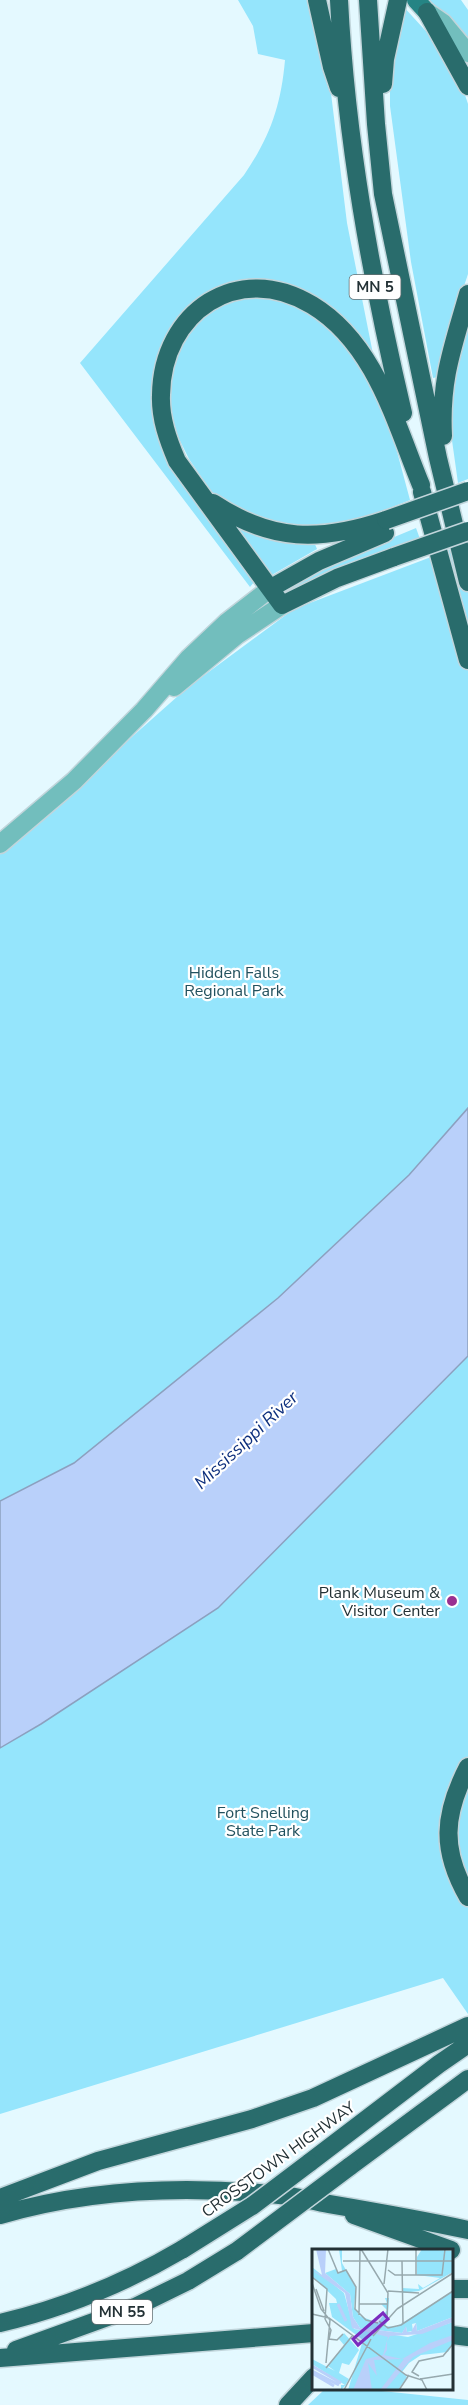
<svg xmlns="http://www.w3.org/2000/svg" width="468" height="2405" font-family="'Nunito Sans',sans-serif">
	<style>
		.green { fill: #95e5fc }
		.water { fill: #b9d0fa; stroke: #8ca0bf; stroke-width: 1.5 }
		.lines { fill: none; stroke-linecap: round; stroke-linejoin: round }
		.minor-casing { stroke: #c1d5db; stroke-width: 21 }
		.major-casing { stroke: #c1d5db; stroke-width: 21 }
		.highway-casing { stroke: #c1d5db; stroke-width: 21 }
		.minor { stroke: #72bebd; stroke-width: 18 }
		.major { stroke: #258484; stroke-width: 18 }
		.highway { stroke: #296c6c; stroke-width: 18 }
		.highway-bridge-casing { stroke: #c1d5db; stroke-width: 21; stroke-linecap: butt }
		.highway-bridge { stroke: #296c6c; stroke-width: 18 }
		.poi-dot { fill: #9a3091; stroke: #fff; stroke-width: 2 }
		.labels { text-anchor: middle; stroke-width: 4.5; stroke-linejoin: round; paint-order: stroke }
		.shield { fill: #fff; stroke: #656f72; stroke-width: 1.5 }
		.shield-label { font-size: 15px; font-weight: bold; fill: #233135 }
		.park-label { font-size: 16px; fill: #22515e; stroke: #fff }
		.poi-label { font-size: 16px; fill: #233135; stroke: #fff; text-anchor: end }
		.street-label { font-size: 16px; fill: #233135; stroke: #fff }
		.water-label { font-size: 18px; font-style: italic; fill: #0d2f7d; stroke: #fff }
		.inset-river { fill: none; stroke: #b9d0fa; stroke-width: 3 }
		.inset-road { fill: none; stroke: #97a9ae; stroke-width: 1.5 }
		.view { fill: #7b2cbf; fill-opacity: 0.15; stroke: #7b2cbf; stroke-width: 3 }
		.inset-edge { fill: none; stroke: #233135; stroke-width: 3 }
	</style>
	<rect width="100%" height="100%" fill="#e4f9ff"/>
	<path class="green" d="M238 0H312L327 61 347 223 373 354 370 355 297 288 275 282 255 281 205 295 192 304 179 317 161 347 156 366V423L254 582 250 587 80 363 244 175C270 137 281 106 285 60L258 54 253 26Z
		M428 0H461L468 10V46Z
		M402 5 434 40 464 92 468 104V274L448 334 438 377 433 378 411 262 390 106V78Z
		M248 295 278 297 314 315 349 347 385 407 410 500 362 519 319 527 268 523 215 497 189 459 178 437 171 415 170 378 180 340 209 309Z
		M468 327V479L458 483 449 419 457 353Z
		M238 528 263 537 314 542 317 549 270 576 236 531Z
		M416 528 420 539 283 596 282 589 303 575Z
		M468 543V1108L409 1175 278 1298 74 1463 0 1501V854L187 688 294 609Z
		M468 1356V2014L443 1978 0 2114V1748L41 1724 414 1411Z
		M325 2389H363L468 2400V2405H308Z"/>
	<path class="water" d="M468 1108V1356L218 1608 41 1724 0 1748V1501L74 1463 278 1298 409 1175Z"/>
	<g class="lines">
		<defs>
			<path id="minor" d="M427 12 443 23 468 53
				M174 687 237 635 282 605
				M0 844 74 781 144 710 189 658 227 622 271 588"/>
			<path id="major" d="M416 0 427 12"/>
			<path id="highway" d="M317 0 332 67 339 88
				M339 0C346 140 371 277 403 413
				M368 0 376 124 383 194 438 458 468 582
				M427 12 468 86
				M383 84 385 59 398 0
				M443 436C440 379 453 347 468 294
				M422 492 468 660
				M213 503C272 542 320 542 386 520
				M394 557 337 578 282 605 177 461C168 440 160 418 161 395 162 312 238 260 312 305 375 343 395 422 421 485
				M271 588 319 561 385 533
				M468 1767C443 1815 441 1850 468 1897
				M309 2163 439 2064 468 2044
				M349 2167 468 2079
				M0 2198 98 2161 252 2119 313 2098 468 2026
				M0 2215C93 2188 193 2185 289 2196 303 2198 316 2202 329 2204 376 2212 422 2220 468 2230
				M354 2215 451 2250
				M452 2289H468
				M0 2323C64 2308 127 2282 183 2249
				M452 2335 468 2337
				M16 2350 135 2307 188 2281 237 2251
				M0 2358 314 2333
				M288 2405 314 2377"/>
		</defs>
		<use href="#minor" class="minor-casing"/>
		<use href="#major" class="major-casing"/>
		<use href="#highway" class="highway-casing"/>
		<use href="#minor" class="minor"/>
		<use href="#major" class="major"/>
		<use href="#highway" class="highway"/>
		<defs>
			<path id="highway-bridge" d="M386 520 468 491
				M394 557 468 531
				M183 2249 252 2206 309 2163
				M237 2251 349 2167"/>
		</defs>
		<use href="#highway-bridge" class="highway-bridge-casing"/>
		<use href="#highway-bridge" class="highway-bridge"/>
	</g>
	<circle class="poi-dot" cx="452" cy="1601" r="6"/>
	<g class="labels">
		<g class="shield">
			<rect x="349.5" y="275" width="51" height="24" rx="4.5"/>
			<rect x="92" y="2300" width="60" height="24" rx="4.5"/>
		</g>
		<g class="shield-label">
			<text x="375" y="292">MN 5</text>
			<text x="122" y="2317">MN 55</text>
		</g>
		<g class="park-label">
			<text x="234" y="978">Hidden Falls<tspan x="234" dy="18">Regional Park</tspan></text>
			<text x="263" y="1818">Fort Snelling<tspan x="263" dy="18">State Park</tspan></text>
		</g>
		<g class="poi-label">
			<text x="440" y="1598">Plank Museum &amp;<tspan x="440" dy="18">Visitor Center</tspan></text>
		</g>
		<g class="street-label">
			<text transform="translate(278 2159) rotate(-36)" y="6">CROSSTOWN HIGHWAY</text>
		</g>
		<g class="water-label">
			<text transform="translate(246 1440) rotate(-43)" y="6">Mississippi River</text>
		</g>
	</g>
	<g transform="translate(312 2249)">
		<rect width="141" height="141" fill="#e4f9ff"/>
		<path d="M27 0H30V14L44 39 42 58 48 67 66 74 75 61 69 55 75 54 73 49H77L76 66 69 75 74 70 77 69 73 77 84 78 141 42V68L105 82 104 74 100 75 101 82 95 83 94 78 90 84 48 79 41 68 38 45 13 24 24 20 26 24 30 22ZM110 0 141 2V23L107 42 90 44V39L107 40 106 35 111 39 128 29 105 26V8ZM0 18 32 44 42 80 96 88 141 73V95L136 103 109 106 97 114 90 123 95 128 86 141H36L51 91 20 68 17 54H25L24 50 0 27ZM32 84 47 101 37 116 30 114 27 124 37 130 33 137 29 141V136H33L0 115V110L23 122 16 117 32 96 27 90Z" fill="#95e5fc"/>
		<path d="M4 0H14L13 24 38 45 41 68 48 79 90 84 94 77 95 83H99L104 74 105 82 141 68V73L110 85 78 87 75 92V101L72 106 90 110 118 94 141 86V91L101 108 73 141H68L92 110 62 111 65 127 56 114 60 141H41L54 110 71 106 76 88 40 79 33 44 0 21 10 26Z" fill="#b9d0fa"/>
		<path class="inset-river" d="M26 55 34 72M0 117 29 134M0 122 27 136M0 124 22 137"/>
		<path class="inset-road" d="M16 0 26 24 34 21 44 38 43 60 54 71 66 74M49 0 76 44 75 69M104 0V12H141M31 12H58M57 12H104V26M90 12 91 75M76 21 83 26H130L133 0M0 28 15 40 13 70M0 34 9 60 18 71 14 114M72 35 76 0M4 40 12 62M76 42 107 44M47 55H76M85 60 141 24M0 65 17 69 94 126 110 131 115 141M47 66 48 0M13 70 19 81 17 90 25 91 31 85M67 72 76 79 89 76 141 42M61 87 85 60M14 119 41 86M107 127 100 123 107 112 131 107 141 95M108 130 141 125M32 141 59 90M87 141 97 126"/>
		<path class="view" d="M71 64 76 70 46 96 41 90Z"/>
		<rect width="141" height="141" class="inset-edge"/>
	</g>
</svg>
